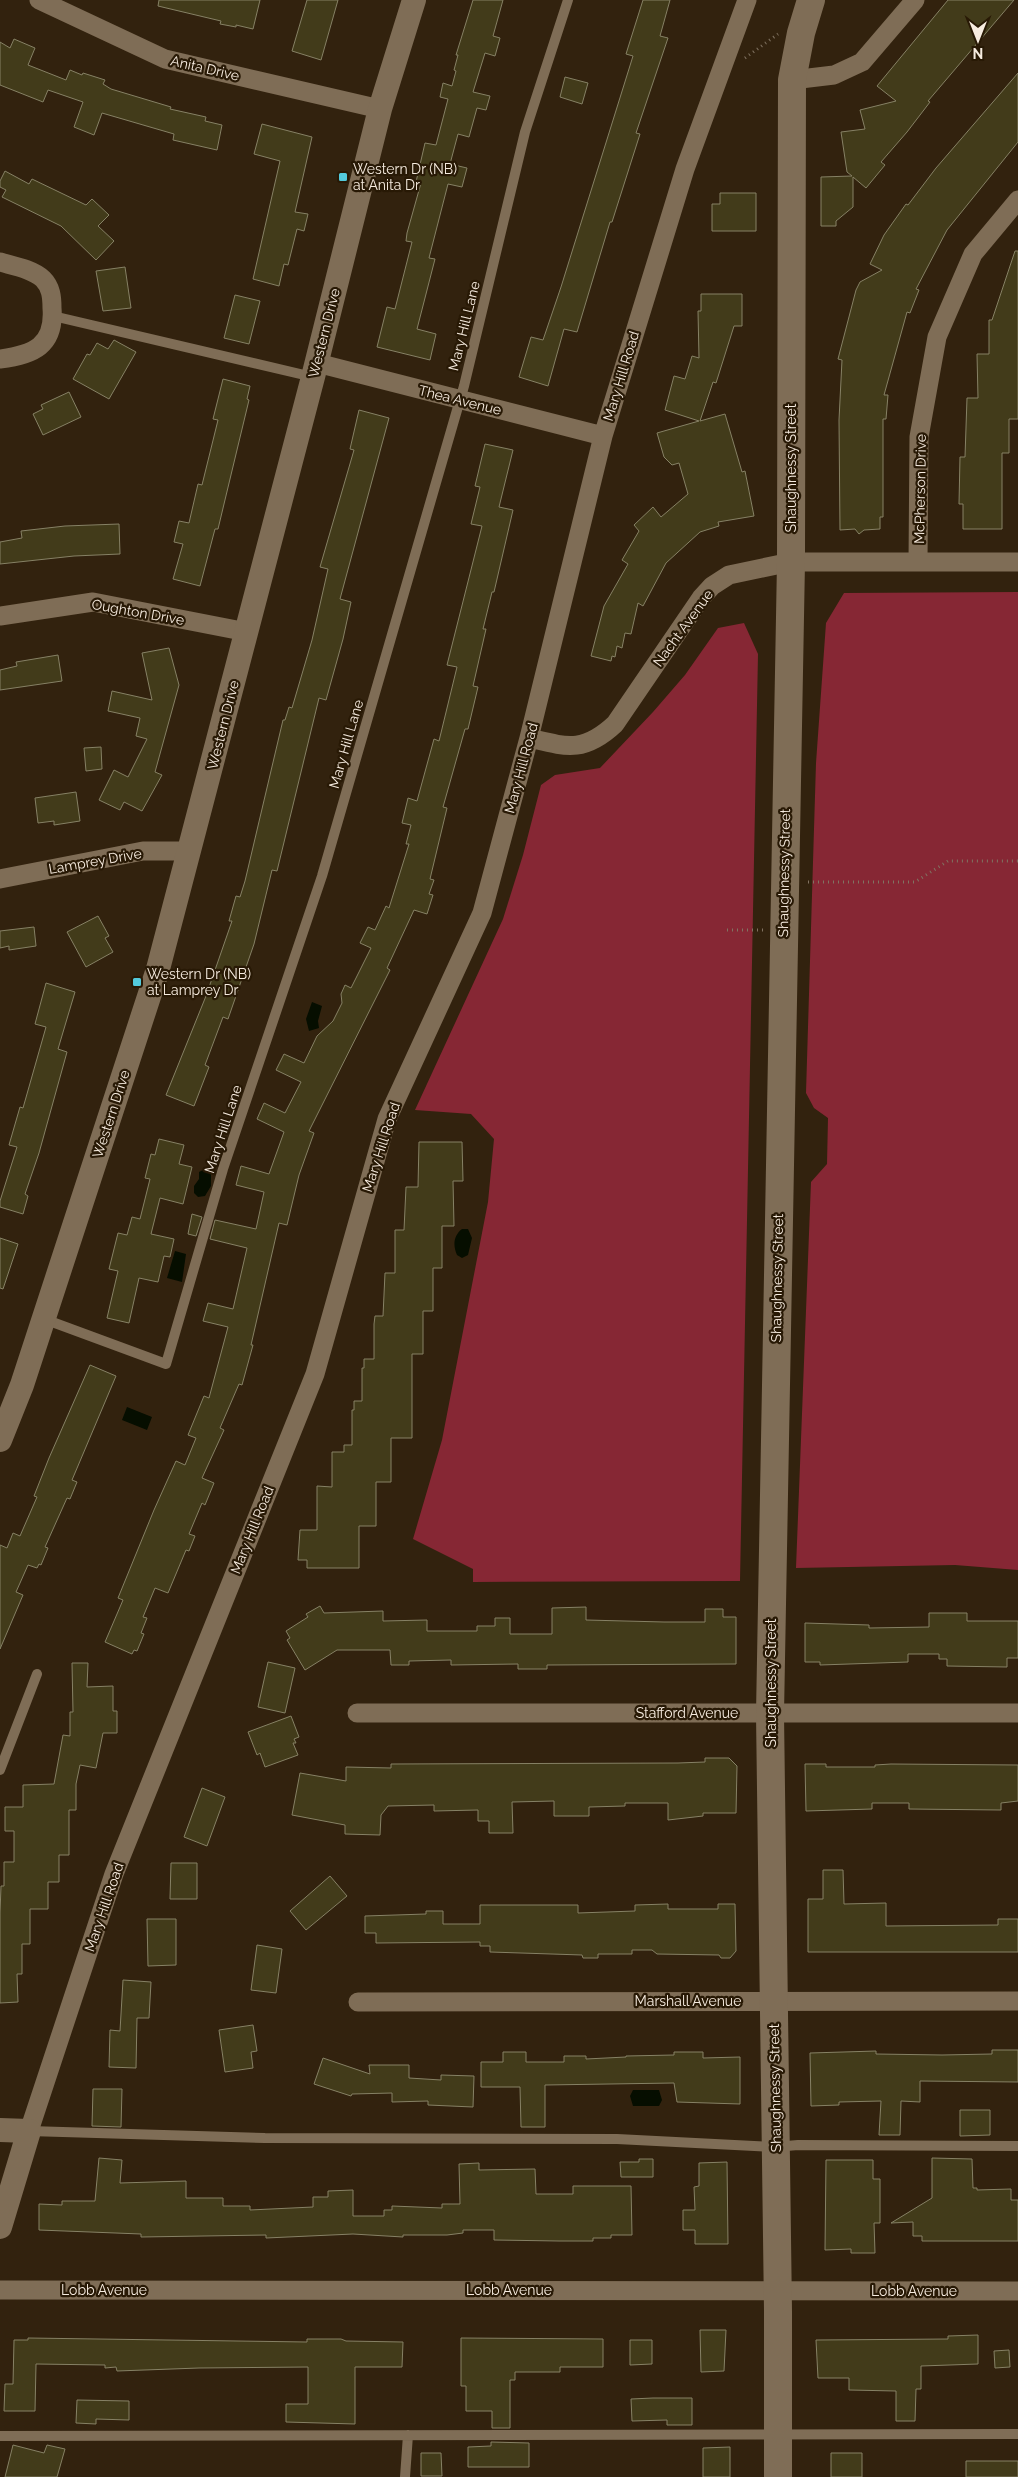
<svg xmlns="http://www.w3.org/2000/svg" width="1018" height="2477" font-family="Raleway,sans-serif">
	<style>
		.forest { fill: #862734 }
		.water { fill: #060e00 }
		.building { fill: #423b1a; stroke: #868165 }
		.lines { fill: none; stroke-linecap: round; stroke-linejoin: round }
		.path { stroke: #817362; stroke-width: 3; stroke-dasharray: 1 4; stroke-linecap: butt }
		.service { stroke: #7f6d56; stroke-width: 10 }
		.minor { stroke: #7f6d56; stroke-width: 19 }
		.tertiary { stroke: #7f6d56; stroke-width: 24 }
		.secondary { stroke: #7f6d56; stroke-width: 28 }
		.poi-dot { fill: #53cadc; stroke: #281905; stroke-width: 2 }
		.labels { text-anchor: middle; stroke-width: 4.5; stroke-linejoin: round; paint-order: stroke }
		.street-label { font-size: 14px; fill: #f7ece0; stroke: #281905 }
		.poi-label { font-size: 14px; fill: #f7ece0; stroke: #281905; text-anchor: start }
	</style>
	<rect width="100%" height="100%" fill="#32220e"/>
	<path class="forest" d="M1018 592V1570L955 1565 796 1568 811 1182 827 1164 828 1118 814 1108 806 1093 816 763 826 623 844 593Z
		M744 623 758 654 740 1581 473 1582V1569L413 1539 442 1440 488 1202 494 1139 471 1114 415 1110 503 919 523 855 541 785 555 775 600 768 653 712 685 675 718 628Z"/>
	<path class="water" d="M312 1002 322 1006 318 1021 319 1028 309 1031 306 1019Z
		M207 1168 211 1172V1186L205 1196 198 1197 194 1193V1186L199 1179V1172Z
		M462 1229H468L472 1238 468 1255 462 1258 457 1255C453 1246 453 1236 462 1229Z
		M175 1251 186 1254 182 1282 167 1278Z
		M127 1407 152 1417 147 1430 122 1420Z
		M633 2090H659L662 2100 659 2106H633L630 2096Z"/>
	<path class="building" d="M159 0H260L253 29 236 25V27L220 24 221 21 158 6Z
		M307 0H338L321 60 292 51Z
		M473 0H503L493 36 500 38 495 56 485 53 473 92 490 96 486 110 477 108 469 137 458 134 450 164 467 168 462 187 448 184 429 258 435 259 417 329 436 334 430 360 377 347 387 307 395 309 412 242 406 241 407 233 421 183 416 182 425 143 436 145 448 99 440 97 443 83 452 86 456 71 454 70 458 55H456Z
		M643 0H670L660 36 668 38 636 133 640 134 612 222H610L577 332 564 329 548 386 519 377 531 337 543 340 561 287 633 56 626 54Z
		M948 0H1014L928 101 930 102 907 132 881 162 885 165 866 188 853 177V207L836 221V226H821V177L852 176 847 172 841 132 865 129 860 110 896 101 877 86Z
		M14 39 35 48 28 65 66 80 70 70 82 75 83 73 105 80 103 84 111 89 171 107 170 109 206 117 205 121 222 125 217 150 173 140 174 134 102 113 94 135 74 127 83 102 48 90 43 102 0 85V42L10 48Z
		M1018 73V142L947 230 916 289 919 290 910 313 907 312 884 395H888L886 419H883V517H880V529L864 530 859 534 855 529 840 530 839 420 842 360 838 359 856 290 860 282 882 270 870 264 884 235 906 204 908 205 936 168Z
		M565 77 588 83 582 104 560 97Z
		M262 124 312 137 295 212 308 214 304 231 297 229 288 265 284 264 279 286 253 279 280 161 254 154Z
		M5 171 29 184 32 179 86 205 92 199 109 215 98 226 114 241 96 260 61 226 2 197 6 190 0 187V181Z
		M720 193H756V231H712V204H720Z
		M1015 251H1018V419H1009V453H1002V529H963V504H959L960 457H965L967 398H978L977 354H989V320H992Z
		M125 267 131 308 103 311 96 271Z
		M701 294H742V326H734L716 383 713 382 700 421 725 414 742 472 745 471 754 516 718 522 719 526 700 532 666 563 643 606 638 603 631 634 625 633 622 648 617 646 615 657 612 656 611 661 591 656 604 606 628 564 622 560 639 531 634 525 653 507 661 517 688 494 679 463 672 465 664 457 657 433 699 421 665 410 674 376 685 379 692 356 699 358 698 311H701Z
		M235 295 260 301 249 344 224 338Z
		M114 340 136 352 109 399 73 379 87 354 90 355 97 343 108 349Z
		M223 379 250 386 247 399 249 400 218 529H215L200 586 173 579 183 544 174 542 179 521 189 523 198 484 202 485 218 420 213 419Z
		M69 392 81 417 43 435 33 414 43 409 41 405Z
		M359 410 389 418 340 599 351 602 343 639 326 700 319 698 277 871 272 870 254 944 228 1019 223 1017 205 1065 209 1067 194 1106 166 1095 206 996 232 921H229L236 896 240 897 245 881 283 720H285L289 707 292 708 312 640 328 569 320 567 354 450 350 449Z
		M485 444 513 450 499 507 513 510 494 592H492L483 629H486L473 686 478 687 468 729H465L443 807 447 808 430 879 434 880 429 894 433 895 427 914 414 910 387 968 390 970 309 1131 314 1133 299 1175 287 1225 279 1223 251 1345H253L242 1385 239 1384 220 1428 224 1430 202 1478 214 1483 205 1505 202 1503 189 1534 195 1536 189 1551 186 1550 168 1593 155 1588 143 1617 147 1618 141 1633 144 1634 137 1651 134 1650 132 1654 105 1642 123 1600 118 1598 154 1510 176 1461 185 1465 196 1438 188 1435 204 1396 209 1398 228 1327 203 1321 208 1303 233 1309 247 1248 210 1239 215 1220 256 1229 264 1192 236 1185 241 1166 269 1174 284 1132 257 1119 264 1103 285 1113 301 1082 276 1070 284 1054 304 1063 317 1036 333 1021 342 1003 341 994 345 985 351 988 371 948 360 943 368 927 375 930 386 906 389 908 409 844H406L411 825 402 823 408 798 417 801 434 739 439 741 457 667 447 665 482 526 471 524 480 487 475 486Z
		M119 524 120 554 74 556 0 564V542L22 538 21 531 65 526Z
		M169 648 179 685 155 772 162 775 142 811 124 802 120 810 99 800 114 770 128 777 147 739 136 736 140 718 108 711 112 691 152 700 142 653Z
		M58 655 62 681 0 690V670L17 666 16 662Z
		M101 747 102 769 86 771 84 748Z
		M76 792 80 821 54 825V821L38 823 35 798Z
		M98 916 109 936 105 938 113 952 86 967 67 932Z
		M34 927 36 946 9 950V946L0 948V931Z
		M46 983 75 992 58 1049 67 1052 39 1153 25 1194 28 1196 23 1214 0 1207V1201L17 1147 9 1145 20 1107 23 1108 46 1027 35 1024Z
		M159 1139 184 1145 179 1164 192 1167 183 1204 160 1198 151 1234 174 1239 170 1257 164 1256 158 1282 139 1278 129 1323 107 1318 118 1271 109 1269 118 1233 127 1235 132 1217 140 1219 150 1179 145 1178 151 1154 155 1155Z
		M419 1142H462L463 1181H453L454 1226H442V1268H433V1311H423V1354H412V1438H391V1482H376V1526H359V1568H307V1560H298L300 1530H317V1486L332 1487V1452H344V1445H352V1410H354V1401H362V1368H364V1359H374V1324L375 1316H383L385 1273H395V1230H404L406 1187H418Z
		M192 1214 202 1217 196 1236 188 1234Z
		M0 1238 18 1244 3 1289 0 1288Z
		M90 1365 116 1376 72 1480 77 1482 70 1499 67 1498 45 1547 48 1548 41 1565 39 1564 37 1568 28 1565 16 1592 23 1595 0 1649V1545L7 1548 13 1533 20 1536 37 1497 34 1496 49 1458Z
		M320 1606 324 1613 383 1611V1621L427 1620V1631H477V1626H495V1618H510V1634H552V1608L586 1607V1620L664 1622H705V1609H723V1617H736V1664L547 1665V1669H518V1664L451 1665V1660L409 1661V1665H391L390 1650H337L305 1670 287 1640 290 1638 286 1631 308 1617 306 1614Z
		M929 1613H967V1621H1018V1658H1007V1667L947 1666V1659H939V1654H908V1662L820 1665V1662H805V1623L869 1625V1628L929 1627Z
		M268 1662 295 1668 285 1713 258 1707Z
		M72 1663H88L87 1687 113 1686V1711H117V1733H103L96 1768 80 1765 76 1784V1810H69V1855H59V1882H48V1909H30V1944H22V1974H17L18 2002 0 2003V1913L1 1886H4V1862H14V1831H5V1807H23V1785L54 1784 63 1735 70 1736V1712H73Z
		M291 1716 299 1737 294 1739 296 1743H293L298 1755 265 1767 260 1753 257 1755 248 1732Z
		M705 1758H729L737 1766 736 1813H703V1816L668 1820V1803H625V1806L589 1807V1816H554V1801L512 1802 513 1833H489V1821H478V1810L434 1811V1805L388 1806 381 1815 380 1835 345 1834V1825L292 1815 300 1773 346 1781V1767L391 1768V1764L678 1763 705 1762Z
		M805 1764H826V1767H875V1765L891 1764 1018 1765V1801L1001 1803V1810L909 1809V1803H872V1809L806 1811Z
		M202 1788 225 1797 207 1846 184 1837Z
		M171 1863H197V1899H170Z
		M823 1870H843L844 1904 886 1903V1926L998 1925V1919H1018V1952H808V1899H823Z
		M330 1876 347 1896 306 1930 290 1911Z
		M668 1904V1909H718V1904H735L736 1951 730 1958H721L719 1955 657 1954 652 1950H632V1954H598V1958H583L582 1955 490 1952V1946H480V1942L376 1943V1933H365V1916L426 1914V1911H443V1924H480V1905H578V1913L635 1911V1905Z
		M147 1919H176V1965L148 1966Z
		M257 1945 282 1949 276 1993 251 1990Z
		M123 1980 151 1982 149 2018H137L136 2068 109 2067 110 2030 120 2031Z
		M253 2025 257 2051 251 2052 253 2068 225 2072 219 2030Z
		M992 2050H1018V2082L920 2081V2102L901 2101 900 2135H879L881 2101 839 2102V2105L811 2106 810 2053 876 2051V2054L942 2055 992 2054Z
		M503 2052H526V2062H564V2056H586V2059L626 2057V2056L674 2055V2052H703V2058L740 2057V2104L677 2102 674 2083 545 2085V2127H521L520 2087H481V2062H503Z
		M323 2058 370 2074 369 2065H409V2078L441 2080V2075L474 2076 473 2107 428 2105V2101L392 2102V2093L352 2094 351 2096 314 2084Z
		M93 2089H122L121 2127 92 2126Z
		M960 2110H990V2135L960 2136Z
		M99 2158 122 2160 120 2183 186 2181V2198H223V2206H250V2210L313 2207V2197H328V2191L353 2190V2216H384V2210H392V2206L442 2208V2204H460L459 2164 479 2163V2170L535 2169 536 2194H573V2186H631L632 2235H611V2238H593V2241H559L494 2240V2230H463V2233L447 2235H403V2237L353 2234 266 2238V2235L141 2237V2234L39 2230V2204L62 2205V2201H95Z
		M932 2158 972 2159 973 2188H977V2190L1011 2189V2200H1018V2241H922V2236H913V2222L891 2223 932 2198Z
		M639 2159H653V2177H621L620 2162H639Z
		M826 2160H873V2179H880V2223H874L875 2253H851V2249L825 2250Z
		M727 2162 728 2244H695V2230H683V2210H695L694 2187 699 2186V2163Z
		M700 2330H726L724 2371 701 2372Z
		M978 2335V2364L921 2366V2389H916L915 2421H896V2391L849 2390V2378H818L816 2340 948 2339V2336Z
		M28 2338 307 2342V2339H341L346 2341 403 2342 402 2367H355V2424L286 2422V2404H308V2367L199 2368 117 2371 116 2367 105 2368V2365L36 2364 35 2411H4L5 2384H13L14 2340H28Z
		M461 2338 603 2339V2367H560V2372H515V2380H510V2428H492V2411H466V2386H461Z
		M630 2340H652V2364L630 2365Z
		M1009 2350 1010 2367 995 2368 994 2351Z
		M653 2398H692V2425H667V2420L632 2421 631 2399Z
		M77 2400 129 2401V2420L96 2419V2424L76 2423Z
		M491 2442 529 2443V2467H468V2447L491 2446Z
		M13 2445 44 2453 47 2445 65 2449 57 2477H5Z
		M730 2447V2477H703V2448Z
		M421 2453H441L442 2476H421Z
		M831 2453H862V2477H831Z
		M966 2461H1018V2477H966Z"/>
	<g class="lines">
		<path class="path" d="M745 58 778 34
			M808 882H915L948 861H1018
			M727 930H763"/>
		<path class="service" d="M53 316 313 377
			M44 1319 166 1364 223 1169 322 876 464 386 525 132 568 0
			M0 1770 37 1674
			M29 2131 265 2138 617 2139 775 2147 798 2145 1018 2146
			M0 2436 1018 2434
			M405 2477 408 2435"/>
		<path class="minor" d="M39 0 165 59 380 109
			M792 80 834 75 862 62 915 0
			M0 262C14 266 32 269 43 279 51 287 52 297 52 308 55 346 33 355 0 359
			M317 363 603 436
			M918 562 919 437 937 337 973 254 1018 200
			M0 616 93 602 247 632
			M529 738C567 747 584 753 615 724L701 598 712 586 729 575 791 562H1018
			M0 879 143 851H190
			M357 1713H1018
			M358 2002 1018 2001
			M29 2131 114 1874 315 1374 387 1119 482 913 529 738 603 436 685 169 747 0
			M0 2290 1018 2291"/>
		<path class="tertiary" d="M0 1440 22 1385 158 969 313 377 380 109 414 0
			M0 2130 29 2131 0 2227"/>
		<path class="secondary" d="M778 2477V2311L770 1714 791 562 792 80 801 33 811 0"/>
	</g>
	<g class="poi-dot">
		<rect x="338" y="172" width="10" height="10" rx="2.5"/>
		<rect x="132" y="977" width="10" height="10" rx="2.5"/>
	</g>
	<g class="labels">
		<g class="street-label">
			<text transform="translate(205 68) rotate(13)" y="5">Anita Drive</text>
			<text transform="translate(464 326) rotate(-76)" y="5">Mary Hill Lane</text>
			<text transform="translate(324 333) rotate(-76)" y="5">Western Drive</text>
			<text transform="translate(621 376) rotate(-73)" y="5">Mary Hill Road</text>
			<text transform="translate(460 400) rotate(14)" y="5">Thea Avenue</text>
			<text transform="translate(791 468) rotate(-90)" y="5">Shaughnessy Street</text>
			<text transform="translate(920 489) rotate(-89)" y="5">McPherson Drive</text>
			<text transform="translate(138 612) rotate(10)" y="5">Oughton Drive</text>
			<text transform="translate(683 628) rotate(-54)" y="5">Nacht Avenue</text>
			<text transform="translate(223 725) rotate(-76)" y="5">Western Drive</text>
			<text transform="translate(346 744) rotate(-74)" y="5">Mary Hill Lane</text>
			<text transform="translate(521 768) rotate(-75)" y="5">Mary Hill Road</text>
			<text transform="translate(95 861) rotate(-10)" y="5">Lamprey Drive</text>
			<text transform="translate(784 873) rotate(-89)" y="5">Shaughnessy Street</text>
			<text transform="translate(111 1114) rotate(-72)" y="5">Western Drive</text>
			<text transform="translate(223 1129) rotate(-72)" y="5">Mary Hill Lane</text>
			<text transform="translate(381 1147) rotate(-72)" y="5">Mary Hill Road</text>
			<text transform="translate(777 1278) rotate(-89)" y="5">Shaughnessy Street</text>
			<text transform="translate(252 1530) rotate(-68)" y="5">Mary Hill Road</text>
			<text transform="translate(771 1683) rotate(-90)" y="5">Shaughnessy Street</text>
			<text x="687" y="1718">Stafford Avenue</text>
			<text transform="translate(104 1907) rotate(-71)" y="5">Mary Hill Road</text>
			<text x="688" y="2006">Marshall Avenue</text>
			<text transform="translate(775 2088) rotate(-91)" y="5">Shaughnessy Street</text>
			<text x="104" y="2295">Lobb Avenue</text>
			<text x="509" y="2295">Lobb Avenue</text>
			<text x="914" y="2296">Lobb Avenue</text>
		</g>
		<g class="poi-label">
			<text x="353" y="174">Western Dr (NB)<tspan x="353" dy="16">at Anita Dr</tspan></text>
			<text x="147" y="979">Western Dr (NB)<tspan x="147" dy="16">at Lamprey Dr</tspan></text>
		</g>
	</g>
	<g transform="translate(978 40) rotate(180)" stroke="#281905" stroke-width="4" paint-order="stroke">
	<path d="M0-4L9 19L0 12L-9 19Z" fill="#f7ece0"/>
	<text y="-8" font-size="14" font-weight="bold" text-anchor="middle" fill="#f7ece0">N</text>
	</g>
</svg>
